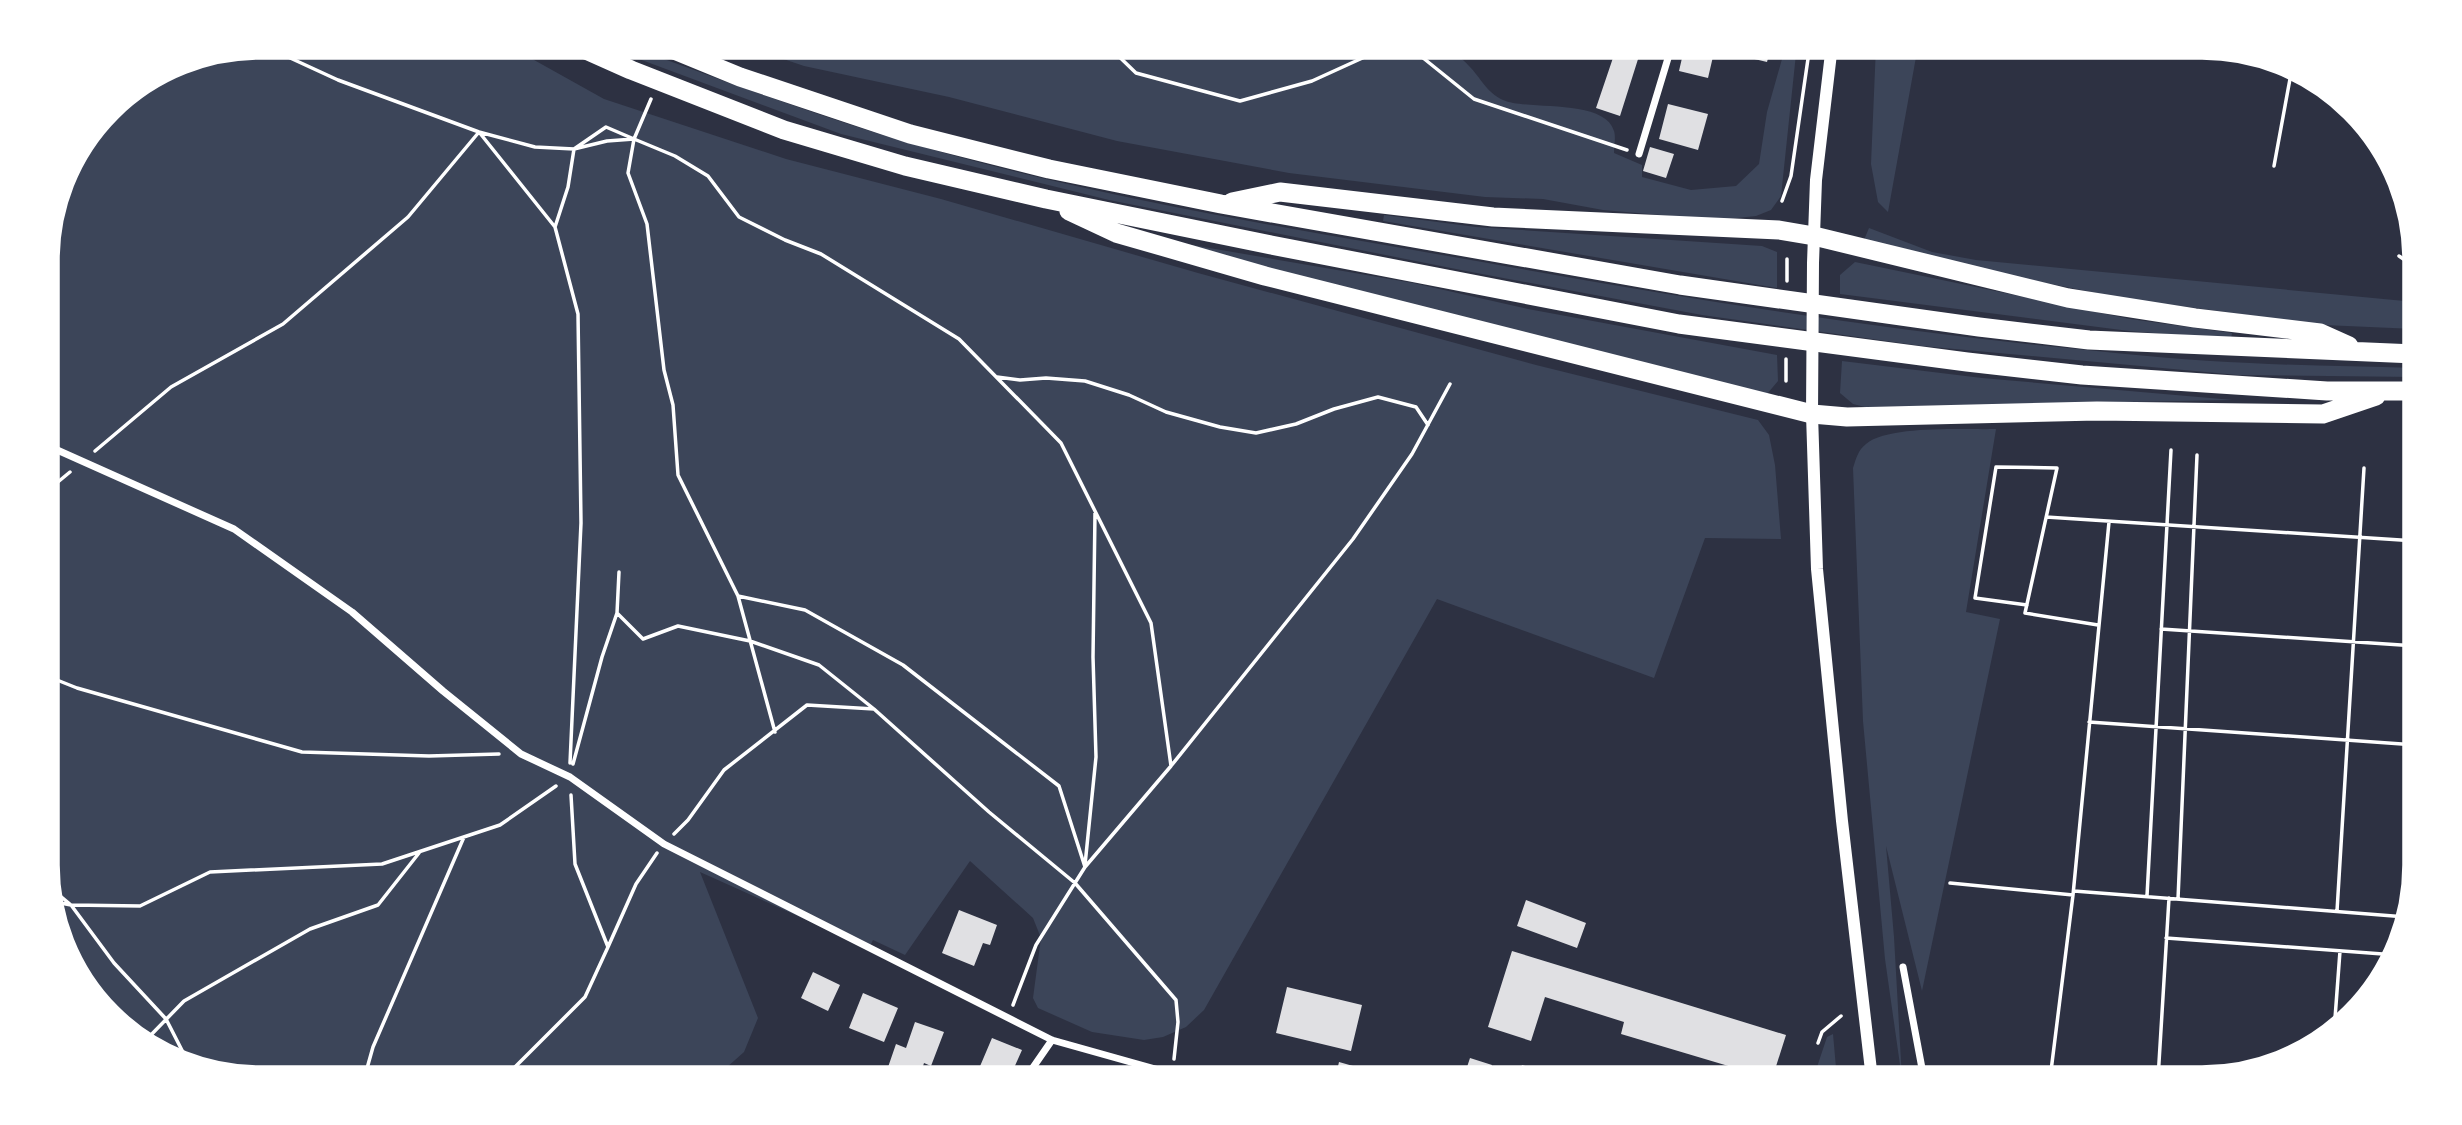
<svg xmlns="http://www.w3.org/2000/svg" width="2462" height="1125" font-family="Montserrat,sans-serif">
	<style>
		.green { fill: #3c4559 }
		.building { fill: #e0e0e3 }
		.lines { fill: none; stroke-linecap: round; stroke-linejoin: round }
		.path { stroke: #fff; stroke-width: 3.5 }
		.minor { stroke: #fff; stroke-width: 7 }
		.tertiary { stroke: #fff; stroke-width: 12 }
		.trunk { stroke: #fff; stroke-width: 19 }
		.rim { fill: none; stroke: #fff; stroke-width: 3.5 }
	</style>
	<rect width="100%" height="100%" fill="#2d3142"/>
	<path class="green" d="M260 45 509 46 604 99 786 159 941 199 1198 273 1536 365 1758 420 1769 435 1775 465 1781 539 1705 538 1654 678 1437 599 1204 1010 1186 1027 1163 1037 1144 1040 1092 1032 1038 1008 1033 998 1041 938 1033 918 970 861 905 955 873 940 869 948 700 872 758 1018 744 1052 717 1076V1079H260L177 1063 90 995 47 894 46 245 67 165 118 99 178 62Z
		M604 46H629C737 86 847 127 959 157 1133 204 1311 232 1488 263 1684 298 1879 330 2077 349 2135 355 2192 361 2250 363 2305 366 2360 366 2415 368V377L2238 375 1922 346 1702 315 1466 271 1109 200 841 134Z
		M745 46H1444C1452 52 1462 58 1469 66 1481 78 1486 92 1503 100 1528 111 1604 98 1614 131 1616 137 1614 146 1614 153L1642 165V177L1691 190 1736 186 1759 164 1767 112 1784 52 1796 54 1781 196 1771 210 1756 216 1718 220 1603 210 1543 199 1485 197 1289 173 1117 141 949 97 804 66Z
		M1876 46H1918L1888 212 1878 202 1871 164Z
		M1384 215 1476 227 1762 246 1777 252V288L1383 221Z
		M1869 228 1932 252 1976 260 2415 302V329L2324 325 2127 299 2026 279 1864 240Z
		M1163 240 1413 283 1528 309 1777 355 1778 381 1767 394 1680 375Z
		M1855 262 2130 319 2232 333 2231 339 2129 331 1840 294V275Z
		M1842 361 1982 378 2233 400 1865 407 1853 404 1840 393Z
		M1996 429 1966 612 2000 619 1922 991 1886 846 1894 937 1902 1079 1885 959 1863 721 1853 468C1856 459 1858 450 1866 444 1889 425 1964 430 1996 429Z
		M1833 1034 1837 1079H1813L1827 1037Z"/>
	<path class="building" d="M1685 45H1713L1715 48 1708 78 1679 71Z
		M1722 45H1766L1771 47 1767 62 1721 51Z
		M1616 49 1639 56 1620 116 1596 108Z
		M1668 104 1708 114 1698 150 1659 139Z
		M1650 147 1674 154 1666 178 1643 171Z
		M1526 900 1586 923 1577 948 1517 926Z
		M959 910 997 925 990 945 983 943 974 966 942 953Z
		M1512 951 1786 1035 1772 1079 1621 1034 1624 1022 1545 997 1531 1041 1488 1027Z
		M813 972 840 985 828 1011 801 998Z
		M1287 987 1362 1005 1351 1051 1276 1033Z
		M863 993 898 1008 884 1042 849 1028Z
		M915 1022 944 1032 931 1066 924 1063 919 1079H905L886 1073 896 1044 906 1048Z
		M992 1038 1022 1050 1009 1079H998L978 1071Z
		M1470 1058 1492 1065 1488 1079H1463Z
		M1339 1062 1353 1066 1350 1079H1335Z
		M1522 1065 1549 1074 1548 1079H1517Z
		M1074 1068 1092 1079H1067Z"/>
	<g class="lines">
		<path class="path" d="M262 45 338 80 479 132 535 147 574 149 607 141 634 139 606 127 574 149 568 187 555 227 578 314 581 523 570 763
			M1107 45 1136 73 1240 101 1312 81 1391 45
			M1407 45 1474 99 1627 150
			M651 99 634 139 628 173 647 224 664 370 673 405 678 475 738 596 805 610 903 665 1059 786 1085 867 1036 945 1013 1005
			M634 139 675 156 708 176 739 217 785 240 821 254 959 339 1061 443 1151 623 1171 766
			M2274 166 2292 68
			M1782 201 1791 176 1810 45
			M2399 256 2415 267
			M1787 281V259
			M997 377 1020 380 1046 378 1085 381 1129 395 1166 412 1220 427 1256 433 1296 424 1334 409 1378 397 1416 407 1428 425
			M1786 381V359
			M95 451 171 387 283 324 408 217 479 132 555 227
			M47 491 70 472
			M2046 517 2416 541
			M738 596 775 732
			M2027 605 1975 598 1996 467 2057 468 2025 613 2098 625
			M617 613 619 572
			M2161 629 2416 646
			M47 676 77 688 302 752 429 756 499 754
			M2089 722 2416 745
			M573 764 602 657 617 613 643 639 678 626 750 641 819 665 874 709
			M674 834 688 820 724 770 807 705 874 709 989 812 1075 883 1176 1000 1178 1022 1174 1059
			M1085 865 1096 757 1093 657 1095 513
			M1085 867 1171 766 1353 539 1412 454 1450 384
			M1950 883 2073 895
			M47 885 71 905 114 963 166 1019 190 1066
			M2074 891 2406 917
			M2147 896 2171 450
			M2178 899 2197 455
			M50 901 71 905 140 906 210 872 382 864 500 825 556 786
			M2337 911 2364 468
			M2166 938 2396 955
			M608 947 636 884 657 853
			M2334 1032 2340 951
			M147 1039 184 1001 310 929 378 905 419 853
			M1818 1043 1822 1032 1841 1016
			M364 1079 373 1047 464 837
			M503 1079 585 997 608 947 575 864 571 795
			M2050 1079 2073 895 2109 522
			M2158 1079 2169 898"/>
		<path class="minor" d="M1639 154 1672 45
			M46 445 234 529 352 612 443 691 521 754 570 777 664 844 1052 1040 1191 1079
			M1903 967 1924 1079
			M1025 1079 1052 1040"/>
		<path class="tertiary" d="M1832 45 1816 180 1813 263 1812 414 1817 569 1842 821 1872 1079"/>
		<path class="trunk" d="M575 45 631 70 784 130 905 166 1046 199 1271 245 1679 324 1967 362 2082 375 2327 391H2415
			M662 45 740 77 910 134 1049 169 1221 204 1680 285 1979 327 2089 340 2415 354
			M1232 202 1280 192 1493 217 1779 230 1814 236 2068 298 2195 318 2320 333 2349 346
			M1069 211 1116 233 1265 276 1812 414 1847 417 2097 411 2323 414 2376 396"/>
	</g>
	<path d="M0 0H2462V1125H0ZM260 58H2202A202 202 0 0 1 2404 260V865A202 202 0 0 1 2202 1067H260A202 202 0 0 1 58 865V260A202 202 0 0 1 260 58Z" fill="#fff" fill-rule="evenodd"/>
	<path class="rim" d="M260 58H2202A202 202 0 0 1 2404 260V865A202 202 0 0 1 2202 1067H260A202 202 0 0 1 58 865V260A202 202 0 0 1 260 58Z"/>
</svg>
